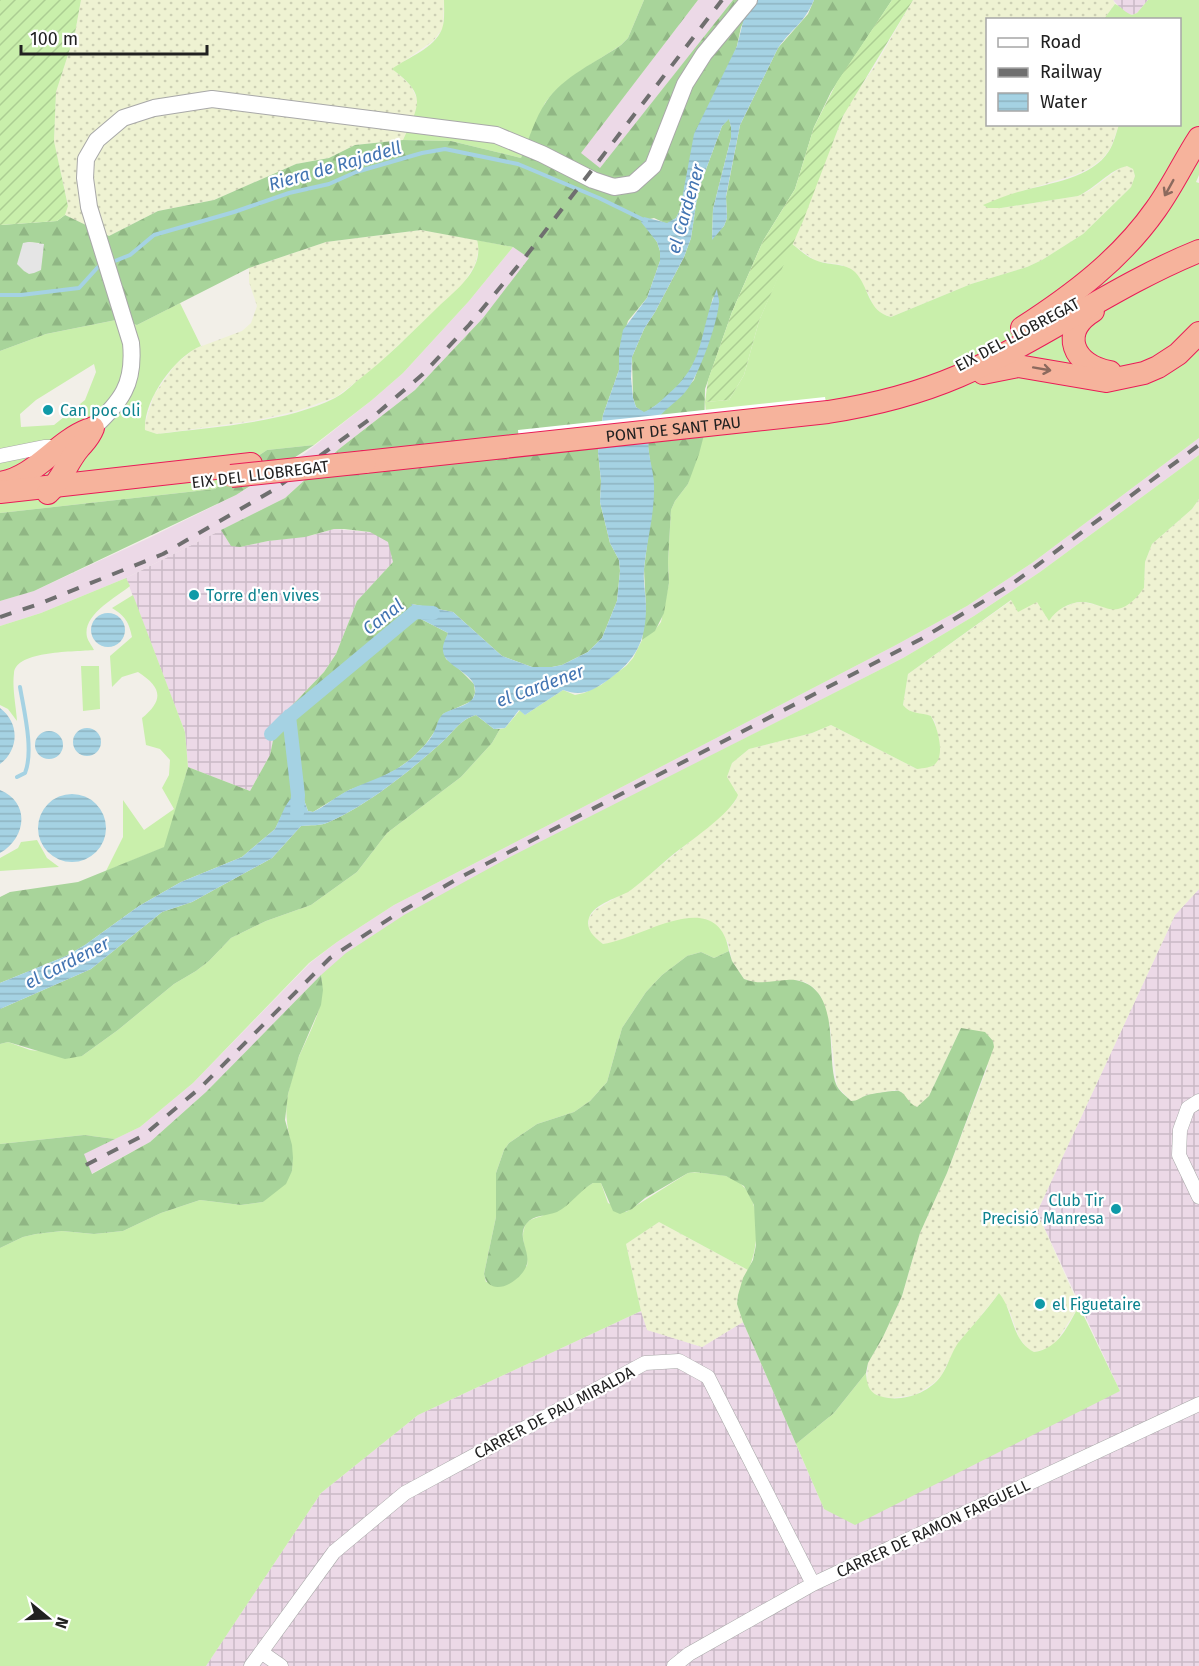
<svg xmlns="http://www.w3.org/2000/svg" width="1199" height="1666" font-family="'Fira Sans',sans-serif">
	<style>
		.industrial { fill: url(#industrial-grid) }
		.railway { fill: #ecd9e7 }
		.farmland { fill: url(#farmland-dots) }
		.grass { fill: #c9efab; fill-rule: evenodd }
		.forest { fill: url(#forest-firs); fill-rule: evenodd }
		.garden { fill: url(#garden-furrows) }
		.parking { fill: #e5e5e5 }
		.water { fill: url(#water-rules) }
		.pier { fill: #fff }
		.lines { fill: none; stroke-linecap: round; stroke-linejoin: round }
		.stream { stroke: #a5d2e3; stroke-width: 4 }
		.canal { stroke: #a5d2e3; stroke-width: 14 }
		.minor-casing { stroke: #a8a8a8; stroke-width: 15 }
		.tertiary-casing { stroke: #a8a8a8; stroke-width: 18 }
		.trunk-casing { stroke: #e91c57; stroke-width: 24 }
		.minor { stroke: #fff; stroke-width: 14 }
		.tertiary { stroke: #fff; stroke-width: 16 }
		.trunk { stroke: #f6b39c; stroke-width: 22 }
		.rail { stroke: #6f6f6f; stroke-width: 4; stroke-dasharray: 12 12; stroke-linecap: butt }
		.trunk-bridge-casing { stroke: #e91c57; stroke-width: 24; stroke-linecap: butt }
		.trunk-bridge { stroke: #f6b39c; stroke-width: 22 }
		.oneway { stroke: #8c6a5e }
		.culture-dot { fill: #0f9aa8; stroke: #fff; stroke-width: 2 }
		.labels { text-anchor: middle; stroke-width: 4.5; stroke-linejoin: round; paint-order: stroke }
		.street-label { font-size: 16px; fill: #212121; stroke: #fff }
		.culture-label { font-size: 16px; fill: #0d838f; stroke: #fff; text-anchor: start }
		.water-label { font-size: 18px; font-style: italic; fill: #4274b2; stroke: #fff }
	</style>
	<defs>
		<pattern id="industrial-grid" width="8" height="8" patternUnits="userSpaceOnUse" patternTransform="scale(1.5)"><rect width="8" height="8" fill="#ecd9e7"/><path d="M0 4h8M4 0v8" fill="none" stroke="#cabac6"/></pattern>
		<pattern id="farmland-dots" width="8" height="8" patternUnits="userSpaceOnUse" patternTransform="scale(1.5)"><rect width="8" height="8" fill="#eef2d2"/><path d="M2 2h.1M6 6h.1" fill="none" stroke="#cccfb4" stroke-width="1.8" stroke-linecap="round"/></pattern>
		<pattern id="forest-firs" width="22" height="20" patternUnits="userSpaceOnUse" patternTransform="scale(1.5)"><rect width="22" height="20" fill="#a8d49a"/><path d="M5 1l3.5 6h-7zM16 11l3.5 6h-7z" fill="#90b684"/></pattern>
		<pattern id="garden-furrows" width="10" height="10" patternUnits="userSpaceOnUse" patternTransform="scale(1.5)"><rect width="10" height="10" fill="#c9efab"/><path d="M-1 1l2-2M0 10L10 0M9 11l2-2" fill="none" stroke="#accd93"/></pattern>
		<pattern id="water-rules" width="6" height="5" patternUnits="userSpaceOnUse" patternTransform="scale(1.5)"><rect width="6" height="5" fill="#a5d2e3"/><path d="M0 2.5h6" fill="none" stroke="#8eb4c2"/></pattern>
	</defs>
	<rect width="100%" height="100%" fill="#f2efe8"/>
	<path class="industrial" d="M1113 0H1148L1137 13 1132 15 1125 13Z
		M334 529 370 532 385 538 391 547 393 562 357 601 336 654 324 672 277 721 270 755 250 791 188 767 185 732 126 578 221 530 231 545 240 547 268 541 314 535Z
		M1199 889V1666H206L321 1493 418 1415 641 1311 648 1330 702 1347 743 1322 824 1509 1120 1391 1037 1212 1175 915Z"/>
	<path class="railway" d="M698 0H733L600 169 580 154Z
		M513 247 530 258 483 318 415 390 339 449 285 498 126 578 41 613 0 626V601L34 591 151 537 236 495 304 454 372 400 403 373 469 301Z
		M1199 438V455L1040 572 974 616 903 658 695 764 321 975 206 1092 150 1142 91 1174 83 1154 140 1127 193 1083 310 963 337 942 394 905 896 645 967 606 1032 563Z"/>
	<path class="farmland" d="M81 0H444L443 28 433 41 393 69 411 86 418 101 417 108 403 140 355 145 329 158 296 164 214 200 158 211 109 236 65 215 68 205 54 141 56 92 75 33Z
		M913 0H1113L1115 4 1104 19 988 20V124L1119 125 1110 149 1102 159 1090 168 1075 175 1022 191 984 206 1001 208 1078 196 1089 191 1120 168 1127 166 1133 169 1135 176 1131 187 1083 234 1042 260 1027 267 971 284 891 317 882 314 873 306 869 295 853 271 842 265 816 261 792 244 847 107 875 66Z
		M421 230 477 240 479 248 475 265 463 284 373 369 336 397 297 411 253 421 157 434 145 430V423L154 395 175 365 194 349 242 331 251 323 257 306 249 282V268L326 242Z
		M1199 499V889L1175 915 1037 1212 1079 1306 1056 1342 1050 1348 1034 1352 1028 1349 1019 1338 1010 1312 999 1293 956 1347 941 1376 934 1383 915 1395 892 1398 881 1397 871 1392 867 1383 868 1363 883 1337 902 1296 920 1233 947 1173 988 1066 961 1028 929 1096 921 1104 917 1107 911 1105 901 1092 896 1090 866 1095 857 1101H851L837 1086 830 1026 821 997 814 988 805 982 796 980 764 984 753 982 744 979 732 961 728 942 688 918 647 930 615 943 603 944 594 938 588 928 589 918 595 910 637 885 709 826 733 804 736 800V790L731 786 727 777 732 763 749 749 812 733 831 725 917 769 940 748 935 722 931 716 915 713 906 709 903 705 908 674 1012 600 1037 601 1055 611 1074 603 1083 602 1114 609 1144 588 1145 562 1152 544 1192 509Z
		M659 1222 748 1270 738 1295 737 1304 743 1322 702 1347 647 1330 641 1311 626 1244Z"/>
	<path class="grass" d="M444 0H644L628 38 621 45C595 63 564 77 545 103L521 158 451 141 403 140C419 104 428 96 392 69 408 57 434 49 442 29 445 21 444 9 444 0Z
		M1148 0H1199V175L1196 182 1199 183V438L1032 563 967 606 896 645 394 905 337 942 309 963 193 1083 140 1127 115 1139 84 1135 0 1144V1044L8 1042 30 1050 82 1056 118 1030 174 984 196 971 209 961 231 938 266 921 311 905 357 872 387 833 461 777 492 743 500 729 505 728 520 710 525 715 563 690 575 695 584 693 601 685 626 666 633 658 642 640 655 630 661 622 669 583 668 562 671 510 675 501 688 484 706 413 705 402 729 400 744 375 759 321 792 244C800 250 807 257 815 260 828 266 844 262 855 272 870 288 867 311 891 317L971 284 1027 267 1042 260 1083 234 1126 192 1131 187 1135 176 1133 169 1127 166C1109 170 1096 188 1078 196L1001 208H988L983 205C995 200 1009 194 1022 191 1050 183 1092 178 1109 151 1114 143 1116 133 1119 125L1180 124V20L1104 19 1115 4C1122 7 1125 13 1132 15L1137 13Z
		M477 240 513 247 469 301 403 373 372 400 314 445 267 450 237 470 215 489 0 513V351L46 334 116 320 137 325 180 303 201 346C174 357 143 401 145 430L157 434C212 427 285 423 335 398 343 394 350 387 357 381 386 359 412 332 438 307 456 290 485 269 477 240ZM94 364 96 372 85 400 54 425 21 427 20 414 36 400Z
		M1199 455V499L1192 509 1152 544 1145 562 1144 588C1138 596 1129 607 1118 609 1109 611 1099 605 1090 603 1074 599 1057 608 1049 621L1037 602 1018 612 1011 600 908 674 903 705C911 715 921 712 931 716 937 726 945 753 936 763 932 768 923 768 917 769L831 725 812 733 749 749 732 763 727 777 738 795C731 814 687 843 670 857 657 868 644 880 631 890 619 898 594 903 589 918 585 930 595 938 603 944 640 940 717 883 729 951L714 958 701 952 687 956 662 975 646 992 622 1028 607 1082 590 1101 574 1112 537 1124 509 1143 504 1150 496 1173V1217L484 1274 486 1282 527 1266C529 1253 520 1241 524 1229 527 1217 538 1219 546 1214 563 1206 577 1192 593 1183H601L608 1203 626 1212 688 1173C697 1171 703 1173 711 1174 723 1175 733 1176 742 1185 762 1202 759 1249 748 1270L659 1222 626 1244 641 1311 418 1415 321 1493 206 1666H0V1248L23 1237 36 1234 62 1231 94 1234 123 1231 161 1213 200 1200 241 1205 263 1202 292 1171C294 1143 282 1122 288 1094 291 1081 295 1066 300 1054 312 1027 326 1005 321 975L346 953 404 915 508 858 903 658 974 616 1040 572Z
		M126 578 130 586C115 598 82 615 87 637 88 641 92 646 94 650 76 652 16 650 14 673 12 688 16 706 17 721L8 709 0 705V626L41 613Z
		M133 595 185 732 188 767 165 847 106 871 123 837V800L144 830 174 809 162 788 169 775 170 760 160 749 146 745 142 718C165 699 161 687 138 672L122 677 112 687 110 656 132 637C129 622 125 616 112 608Z
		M81 666H99L100 709 83 711Z
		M37 840 47 858 59 867 0 871V858L18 848 21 842Z
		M999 1293C1014 1311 1011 1341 1034 1352 1059 1349 1068 1325 1079 1306L1120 1391 855 1525 824 1509 796 1444 834 1413 866 1373C867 1385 869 1394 883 1397 903 1402 929 1393 941 1376 948 1366 951 1353 958 1343 972 1326 987 1310 999 1293Z"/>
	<path class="forest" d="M644 0H698L581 153 600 168 733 0H756L741 27 737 46 688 170 680 210 676 218 667 224 654 218 642 221 657 242 660 251V261L647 298 628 321 619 350V370L603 415 598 452 601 481 600 502 610 543 619 560 620 571 617 601 602 638 588 652 562 665 552 667H532L502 656 453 612 412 604 419 618 448 633 443 649 446 659 457 667 474 684 475 693 472 701 443 714 435 731 425 745 411 759 397 769 376 780 349 790 313 812 308 811 304 800 296 796 288 803 275 829 242 857 181 882 139 906 85 945 66 956 0 983V897L10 892 78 882 164 847 188 767 250 791 270 755 277 721 324 672 336 654 357 601 393 562 388 542 370 532 344 529H334L305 537 268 541 240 547 231 546 221 530 285 498 339 449 415 390 483 318 529 258 513 247 421 230 326 242 249 268 137 325 116 320 46 334 0 351V225L57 221 65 215 109 236 158 211 214 200 296 164 329 158 355 145 403 140 451 141 521 158C529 139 535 118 546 102 563 76 597 62 621 45L628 38ZM28 242 39 243 41 270Z
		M814 0H892L831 92 814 127 795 189 763 241 732 312 705 389 704 435 699 454 688 484 675 501 671 510 668 562 669 583 664 613 655 631 642 640 646 608 644 569 654 488 648 447 649 435 657 418 694 380 711 332 719 302 713 297C702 339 702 367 666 397 659 403 653 408 644 413L636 407 633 398 632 357 644 329 655 312 684 257 691 238 698 191 722 126 729 118 731 127V138L713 209 712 239 724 226 727 218 726 197 740 125 778 48 808 14Z
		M314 445 236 495 34 591 0 601V513L215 489 237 470 267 450Z
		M476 715 494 729H500L492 743 461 777 387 833 357 872 311 905 266 921 231 938 209 961 196 971 174 984 118 1030 82 1056 65 1059 8 1042 0 1044V1009L91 969 162 912 192 902 272 858 301 826C310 825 321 826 329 822 366 806 410 771 440 744 453 733 459 720 476 715Z
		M729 951 732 961 744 979C766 988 784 975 803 982 840 996 826 1055 836 1084 838 1090 846 1096 851 1101 858 1101 859 1098 865 1096 868 1094 897 1090 899 1091 906 1093 908 1104 917 1107L929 1096 961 1028 985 1032 993 1041 994 1047 947 1173 920 1233 902 1296 883 1337 868 1363 866 1373 834 1413 796 1444 743 1322 737 1304 738 1295 743 1278 753 1260 756 1245 754 1205 744 1186 726 1176 695 1172 688 1173 645 1198 632 1209 620 1214 613 1211 601 1183H593C580 1190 571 1205 557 1212 547 1216 533 1215 527 1223 516 1236 530 1250 527 1264 522 1282 489 1300 484 1274L496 1217V1173L504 1150 509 1143 537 1124 574 1112 590 1101 607 1082 622 1028 646 992 662 975 687 956 701 952 714 958Z
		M321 975 323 990 321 1005 299 1056 288 1094 285 1120 292 1145 293 1158 292 1171 286 1184 263 1202 241 1205 200 1200 161 1213 123 1231 94 1234 62 1231 36 1234 23 1237 0 1248V1144L84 1135 115 1139 84 1154 92 1174 150 1142 206 1092Z"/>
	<path class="garden" d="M0 0H81L75 33 56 92 54 141 68 206 65 215 57 221 0 225Z
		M892 0H913L843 116 803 221 759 321 744 375 729 400 705 402 708 380 732 312 763 241 795 189 814 127 837 82Z"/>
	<path class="parking" d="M28 242 44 244 41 270 34 273 29 274 24 271 17 264 23 243Z"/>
	<path class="water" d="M756 0H814C803 25 792 28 778 48L740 125 726 196 727 218 724 226 712 240 713 209 731 138V127L729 119 722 126 698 191 691 238 684 257 655 312 644 329 632 357 631 378 633 398 636 407 644 412C653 408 659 403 666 396 707 363 698 332 717 289 717 293 719 298 719 302 718 322 699 376 686 391 673 407 654 414 649 436 646 452 654 469 654 485 655 514 646 543 644 571 643 583 646 595 646 607 646 641 636 660 608 680 592 691 582 697 563 690L525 715 519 710 505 728 494 729 476 715C459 720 453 733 440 744 410 771 366 806 329 822 321 826 310 825 301 826L272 858 192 902 162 912 91 969 0 1009V983L66 956 85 945 139 906 181 882 242 857 275 829 285 807 291 798 300 796 304 800 308 811 313 812C326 806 336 796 349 790 371 780 395 774 414 756 421 749 430 741 434 732 437 726 438 719 442 715 451 707 473 707 475 693 478 673 445 668 443 651 442 645 446 638 448 633L419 618 411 604 453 612 502 656 532 667H552L562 665 588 652 602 638 617 601 620 571 619 560 610 543 600 502 601 481 598 452 603 415 619 370V350L623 330 647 298 660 261V251L657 242 641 222 644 217 667 223 676 218 680 210 694 134 737 46 744 18Z
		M91 630a17 17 0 1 1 34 0a17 17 0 1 1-34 0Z
		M0 708C20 723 19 750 0 764Z
		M73 742a14 14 0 1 1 28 0a14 14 0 1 1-28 0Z
		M35 745a14 14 0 1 1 28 0a14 14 0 1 1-28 0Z
		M0 790C31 803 26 838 0 853Z
		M38 828a34 34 0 1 1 68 0a34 34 0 1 1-68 0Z"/>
	<path class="pier" d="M825 397 828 412 520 453 518 430Z"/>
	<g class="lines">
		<path class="stream" d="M110 263 130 255 154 235 234 212 289 193 329 184 356 172 422 153 445 149 518 164 599 198 646 221
			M0 295H21L79 288 98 267 103 265
			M17 777 25 773C34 751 24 711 20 687"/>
		<path class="canal" d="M289 716 298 795 297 813
			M271 734 284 721 415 612 433 613"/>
		<defs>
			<path id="minor" d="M0 456 44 447H59
				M1199 1101 1188 1108 1180 1130 1179 1155 1199 1197
				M261 1652 281 1666
				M251 1666 334 1552 405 1493 645 1363 679 1361 708 1377 813 1584
				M674 1666 689 1654 813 1584 1199 1404"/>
			<path id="tertiary" d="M93 428C121 401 135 385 131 343L89 207 85 178 86 159 97 140 123 118 154 108 212 99 496 135 542 154 593 180 614 187 633 184 653 166 685 84 704 54 749 0"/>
			<g id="trunk">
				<path d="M1093 311C1059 332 1073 366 1110 372"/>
				<path d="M1022 328C1073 295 1121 259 1156 209 1172 187 1184 161 1199 138"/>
				<path d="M983 373 1018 366 1106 381 1144 373 1158 367 1178 354 1199 333"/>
				<path id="s1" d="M365 462 828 412C873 405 917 394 959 376 1042 340 1115 285 1199 251"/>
				<path d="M0 483C36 477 55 443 88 430"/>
				<path d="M0 492 251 464"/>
				<path d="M48 493C62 480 67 462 79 448 85 441 89 438 93 428"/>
			</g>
		</defs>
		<use href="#minor" class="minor-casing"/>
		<use href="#tertiary" class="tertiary-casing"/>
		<use href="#trunk" class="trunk-casing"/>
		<use href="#minor" class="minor"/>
		<use href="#tertiary" class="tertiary"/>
		<use href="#trunk" class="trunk"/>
		<path class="rail" d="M0 617 39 604 163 554 275 489 374 416 423 374 469 325 526 256 722 0
			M86 1165 144 1135 200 1088 330 958 392 917 457 879 921 639 1012 584 1199 445"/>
		<defs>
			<path id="trunk-bridge" d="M231 476 365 462"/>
		</defs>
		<use href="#trunk-bridge" class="trunk-bridge-casing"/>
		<use href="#trunk-bridge" class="trunk-bridge"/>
	</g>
	<defs><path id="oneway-shaft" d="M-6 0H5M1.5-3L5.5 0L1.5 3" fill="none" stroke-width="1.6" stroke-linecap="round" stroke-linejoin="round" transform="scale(1.5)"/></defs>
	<g class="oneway">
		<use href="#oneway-shaft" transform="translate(1169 188) rotate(119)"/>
		<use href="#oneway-shaft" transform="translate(1042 369) rotate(10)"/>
	</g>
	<g class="culture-dot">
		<circle cx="48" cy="410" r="6"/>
		<circle cx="194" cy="595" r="6"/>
		<circle cx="1116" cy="1209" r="6"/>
		<circle cx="1040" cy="1304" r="6"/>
	</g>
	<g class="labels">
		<g class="street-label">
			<text transform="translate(1017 334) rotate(-28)" y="6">EIX DEL LLOBREGAT</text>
			<text dy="6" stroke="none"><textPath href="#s1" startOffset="310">PONT DE SANT PAU</textPath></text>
			<text transform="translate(260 474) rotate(-7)" y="6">EIX DEL LLOBREGAT</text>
			<text transform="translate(554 1412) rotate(-28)" y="6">CARRER DE PAU MIRALDA</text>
			<text transform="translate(933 1528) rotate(-25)" y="6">CARRER DE RAMON FARGUELL</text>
		</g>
		<g class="culture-label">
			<text x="60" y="416">Can poc oli</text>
			<text x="206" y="601">Torre d'en vives</text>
			<text x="1104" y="1206" text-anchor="end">Club Tir<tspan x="1104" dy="18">Precisió Manresa</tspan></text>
			<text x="1052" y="1310">el Figuetaire</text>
		</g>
		<g class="water-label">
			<text transform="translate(335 166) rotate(-16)" y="6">Riera de Rajadell</text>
			<text transform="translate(686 209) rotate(-74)" y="6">el Cardener</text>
			<text transform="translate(383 617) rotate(-38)" y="6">Canal</text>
			<text transform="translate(540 686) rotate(-20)" y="6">el Cardener</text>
			<text transform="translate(67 963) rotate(-27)" y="6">el Cardener</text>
		</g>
	</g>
	<rect x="986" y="18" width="195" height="108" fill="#ffffff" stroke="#a6a6a6" stroke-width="1.5"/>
	<rect x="998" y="38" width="30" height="9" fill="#ffffff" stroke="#a6a6a6" stroke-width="1.5"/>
	<text x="1040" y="48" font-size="18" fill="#212121">Road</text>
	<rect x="998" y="68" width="30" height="9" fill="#6f6f6f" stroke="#a6a6a6" stroke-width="1.5"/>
	<text x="1040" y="78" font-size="18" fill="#212121">Railway</text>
	<rect x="998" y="93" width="30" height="18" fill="url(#water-rules)" stroke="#a6a6a6" stroke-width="1.5"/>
	<text x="1040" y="108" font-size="18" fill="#212121">Water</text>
	<g transform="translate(48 1618) rotate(109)" stroke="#ffffff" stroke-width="4.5" paint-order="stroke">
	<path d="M0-4.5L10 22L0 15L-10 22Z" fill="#212121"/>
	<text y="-9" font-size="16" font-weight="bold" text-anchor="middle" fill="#212121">N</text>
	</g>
	<path d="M21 45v9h186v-9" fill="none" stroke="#212121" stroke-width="3"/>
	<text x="30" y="45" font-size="18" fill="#212121" stroke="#ffffff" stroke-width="4.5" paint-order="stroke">100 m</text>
</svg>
